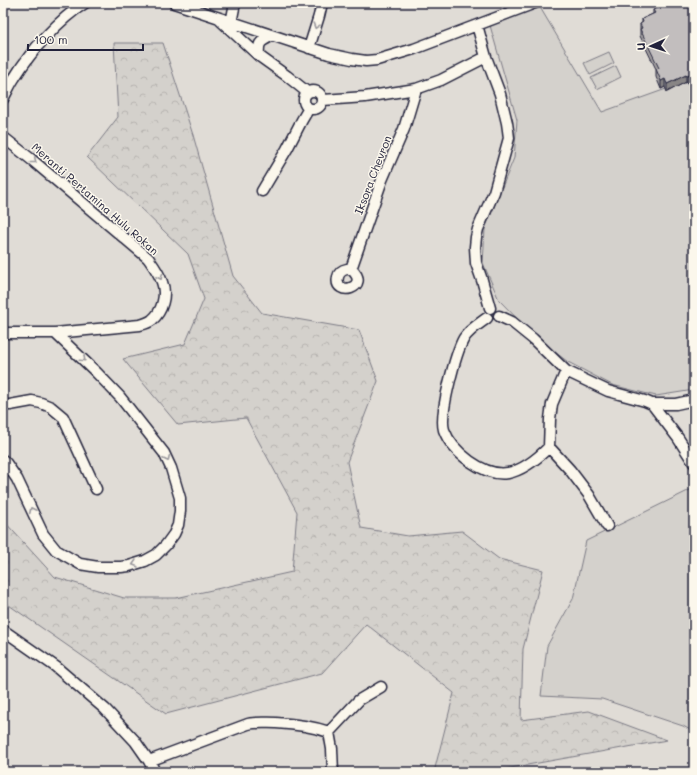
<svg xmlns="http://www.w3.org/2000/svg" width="697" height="775" font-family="Mali,sans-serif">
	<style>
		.built { fill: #e0dcd6 }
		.grass { fill: #d4d1cc; stroke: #7b7a84 }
		.forest { fill: url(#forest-crowns); stroke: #7b7a84 }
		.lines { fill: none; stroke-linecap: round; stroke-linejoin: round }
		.minor-casing { stroke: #22223b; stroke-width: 13 }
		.minor { stroke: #fbf7ec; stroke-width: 10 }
		.wall { fill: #a7a3a3; stroke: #22223b }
		.shaded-wall { fill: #888585; stroke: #22223b }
		.building { fill: #c2bebe; stroke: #22223b }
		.oneway { stroke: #99979c }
		.labels { text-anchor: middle; stroke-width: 3; stroke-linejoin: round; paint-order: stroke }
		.street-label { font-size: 11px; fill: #22223b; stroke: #fbf7ec }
	</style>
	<defs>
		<pattern id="forest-crowns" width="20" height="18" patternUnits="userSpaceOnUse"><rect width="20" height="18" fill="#d4d1cc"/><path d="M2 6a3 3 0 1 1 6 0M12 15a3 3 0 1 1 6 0" fill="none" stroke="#b6b3b0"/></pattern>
	</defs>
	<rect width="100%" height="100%" fill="#f2eee5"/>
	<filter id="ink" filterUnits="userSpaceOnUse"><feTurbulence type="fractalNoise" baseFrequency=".025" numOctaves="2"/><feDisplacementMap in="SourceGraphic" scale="8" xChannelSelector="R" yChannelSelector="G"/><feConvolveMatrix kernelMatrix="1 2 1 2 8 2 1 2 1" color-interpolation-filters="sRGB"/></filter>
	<g filter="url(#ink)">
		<path class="built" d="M3 3H694V772H3Z"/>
		<path class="grass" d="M538 4 602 112 694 79V390L656 396 612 385 568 362 534 336 499 300 483 263 485 229 514 158 517 120 489 22Z
			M609 52 614 63 590 75 584 63Z
			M616 66 621 77 597 89 591 78Z
			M694 488V732L683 726 602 699 541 696 547 646 573 599 586 541Z"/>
		<path class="forest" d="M114 43H163L193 135 233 276 262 313 359 330 378 381 347 462 361 528 408 536 462 531 499 559 543 570 523 649 521 720 589 711 667 740 488 772H434L454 693 366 624 322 673 166 714 3 601V520L55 577 124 598H176L292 572 297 512 246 418 178 425 123 359 185 344 204 299 188 254 87 157 118 117Z"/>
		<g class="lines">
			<defs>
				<path id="minor" d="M174 3 329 54 352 59 366 61 377 60 414 49 535 3
					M221 21 259 56 287 76 307 92
					M231 23 235 3
					M477 25 486 57 500 94 507 123 508 130 509 138 494 192 478 229 476 237 475 247 476 263 482 280 490 308
					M309 48 319 16 322 3
					M259 56C258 42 260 42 271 36
					M304 100a9 9 0 1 1 18 0a9 9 0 1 1-18 0Z
					M3 99C7 92 10 84 15 77 31 51 59 19 85 3
					M323 100 365 97 416 89 441 80 486 57
					M3 137 32 160 148 258C153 265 159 273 162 282 167 295 162 312 152 320 148 323 144 324 140 325L55 333H3
					M262 191 287 149 302 120 309 108
					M347 269H351C373 288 333 298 338 277 339 272 342 270 347 269Z
					M351 269 382 180 404 129 416 89
					M499 316 512 322 533 339 566 371 608 391 645 401 652 404H676L694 400
					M487 318C479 324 470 329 464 338 456 352 439 414 444 430 452 452 484 477 508 473 524 470 538 458 549 447L550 419 552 404 566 371
					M652 404 678 438 694 463
					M3 405H10L32 401 41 403 51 407 63 417 96 489
					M549 447 570 470 589 495 607 526
					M3 460 6 463 17 479 43 534 56 550 80 564 98 567H121L129 566 145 561 156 555 166 545 174 534 178 525 180 511V498L171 468 164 453 120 397 96 372 55 333
					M3 630 56 667 105 709 135 741 149 761 155 772
					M329 732 359 700 381 687
					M149 761 248 724C257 722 266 723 276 723 295 724 312 726 329 732L332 749 333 772"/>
			</defs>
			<use href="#minor" class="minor-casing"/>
			<use href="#minor" class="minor"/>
		</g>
		<path class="wall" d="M694 3 687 84 686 82 667 92 665 87 661 89 656 77V69L640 36V24L642 23V19L653 14V10Z"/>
		<path class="shaded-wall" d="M692 3H694V10L691 4Z
			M694 73V80L687 84V76Z
			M686 75V82L667 92V84Z
			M665 79V87L661 89V81Z"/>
		<path class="building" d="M667 3H692L691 4 694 10V73L687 76 686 75 667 84 665 79 661 81 656 69 659 68 640 29 642 28 640 24 643 22 642 19 655 13 653 10Z"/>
		<defs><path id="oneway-chevron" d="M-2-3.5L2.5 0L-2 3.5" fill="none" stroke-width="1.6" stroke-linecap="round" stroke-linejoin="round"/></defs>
		<g class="oneway">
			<use href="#oneway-chevron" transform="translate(316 26) rotate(107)"/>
			<use href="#oneway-chevron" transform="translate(34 161) rotate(39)"/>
			<use href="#oneway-chevron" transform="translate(160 277) rotate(65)"/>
			<use href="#oneway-chevron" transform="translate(83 359) rotate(43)"/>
			<use href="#oneway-chevron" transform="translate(167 459) rotate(65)"/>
			<use href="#oneway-chevron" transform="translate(32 510) rotate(-116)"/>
			<use href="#oneway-chevron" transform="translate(135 564) rotate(164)"/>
		</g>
	</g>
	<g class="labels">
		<g class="street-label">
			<text transform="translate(373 175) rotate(-69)" y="4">Iksora Chevron</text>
			<text transform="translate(95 199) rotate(41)" y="4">Meranti Pertamina Hulu Rokan</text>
		</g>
	</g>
	<rect width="697" height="775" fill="none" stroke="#fbf7ec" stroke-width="16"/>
	<rect x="8" y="8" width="681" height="759" fill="none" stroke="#22223b" stroke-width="1.5" filter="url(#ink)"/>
	<g transform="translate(651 46) rotate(267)" stroke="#fbf7ec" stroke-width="3" paint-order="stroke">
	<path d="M0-3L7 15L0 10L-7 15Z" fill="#22223b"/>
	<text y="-6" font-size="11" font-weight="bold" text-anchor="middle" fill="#22223b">U</text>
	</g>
	<path d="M28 44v6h115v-6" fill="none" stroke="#22223b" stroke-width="2"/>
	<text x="34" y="44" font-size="12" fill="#22223b" stroke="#fbf7ec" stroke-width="3" paint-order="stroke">100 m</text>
</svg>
